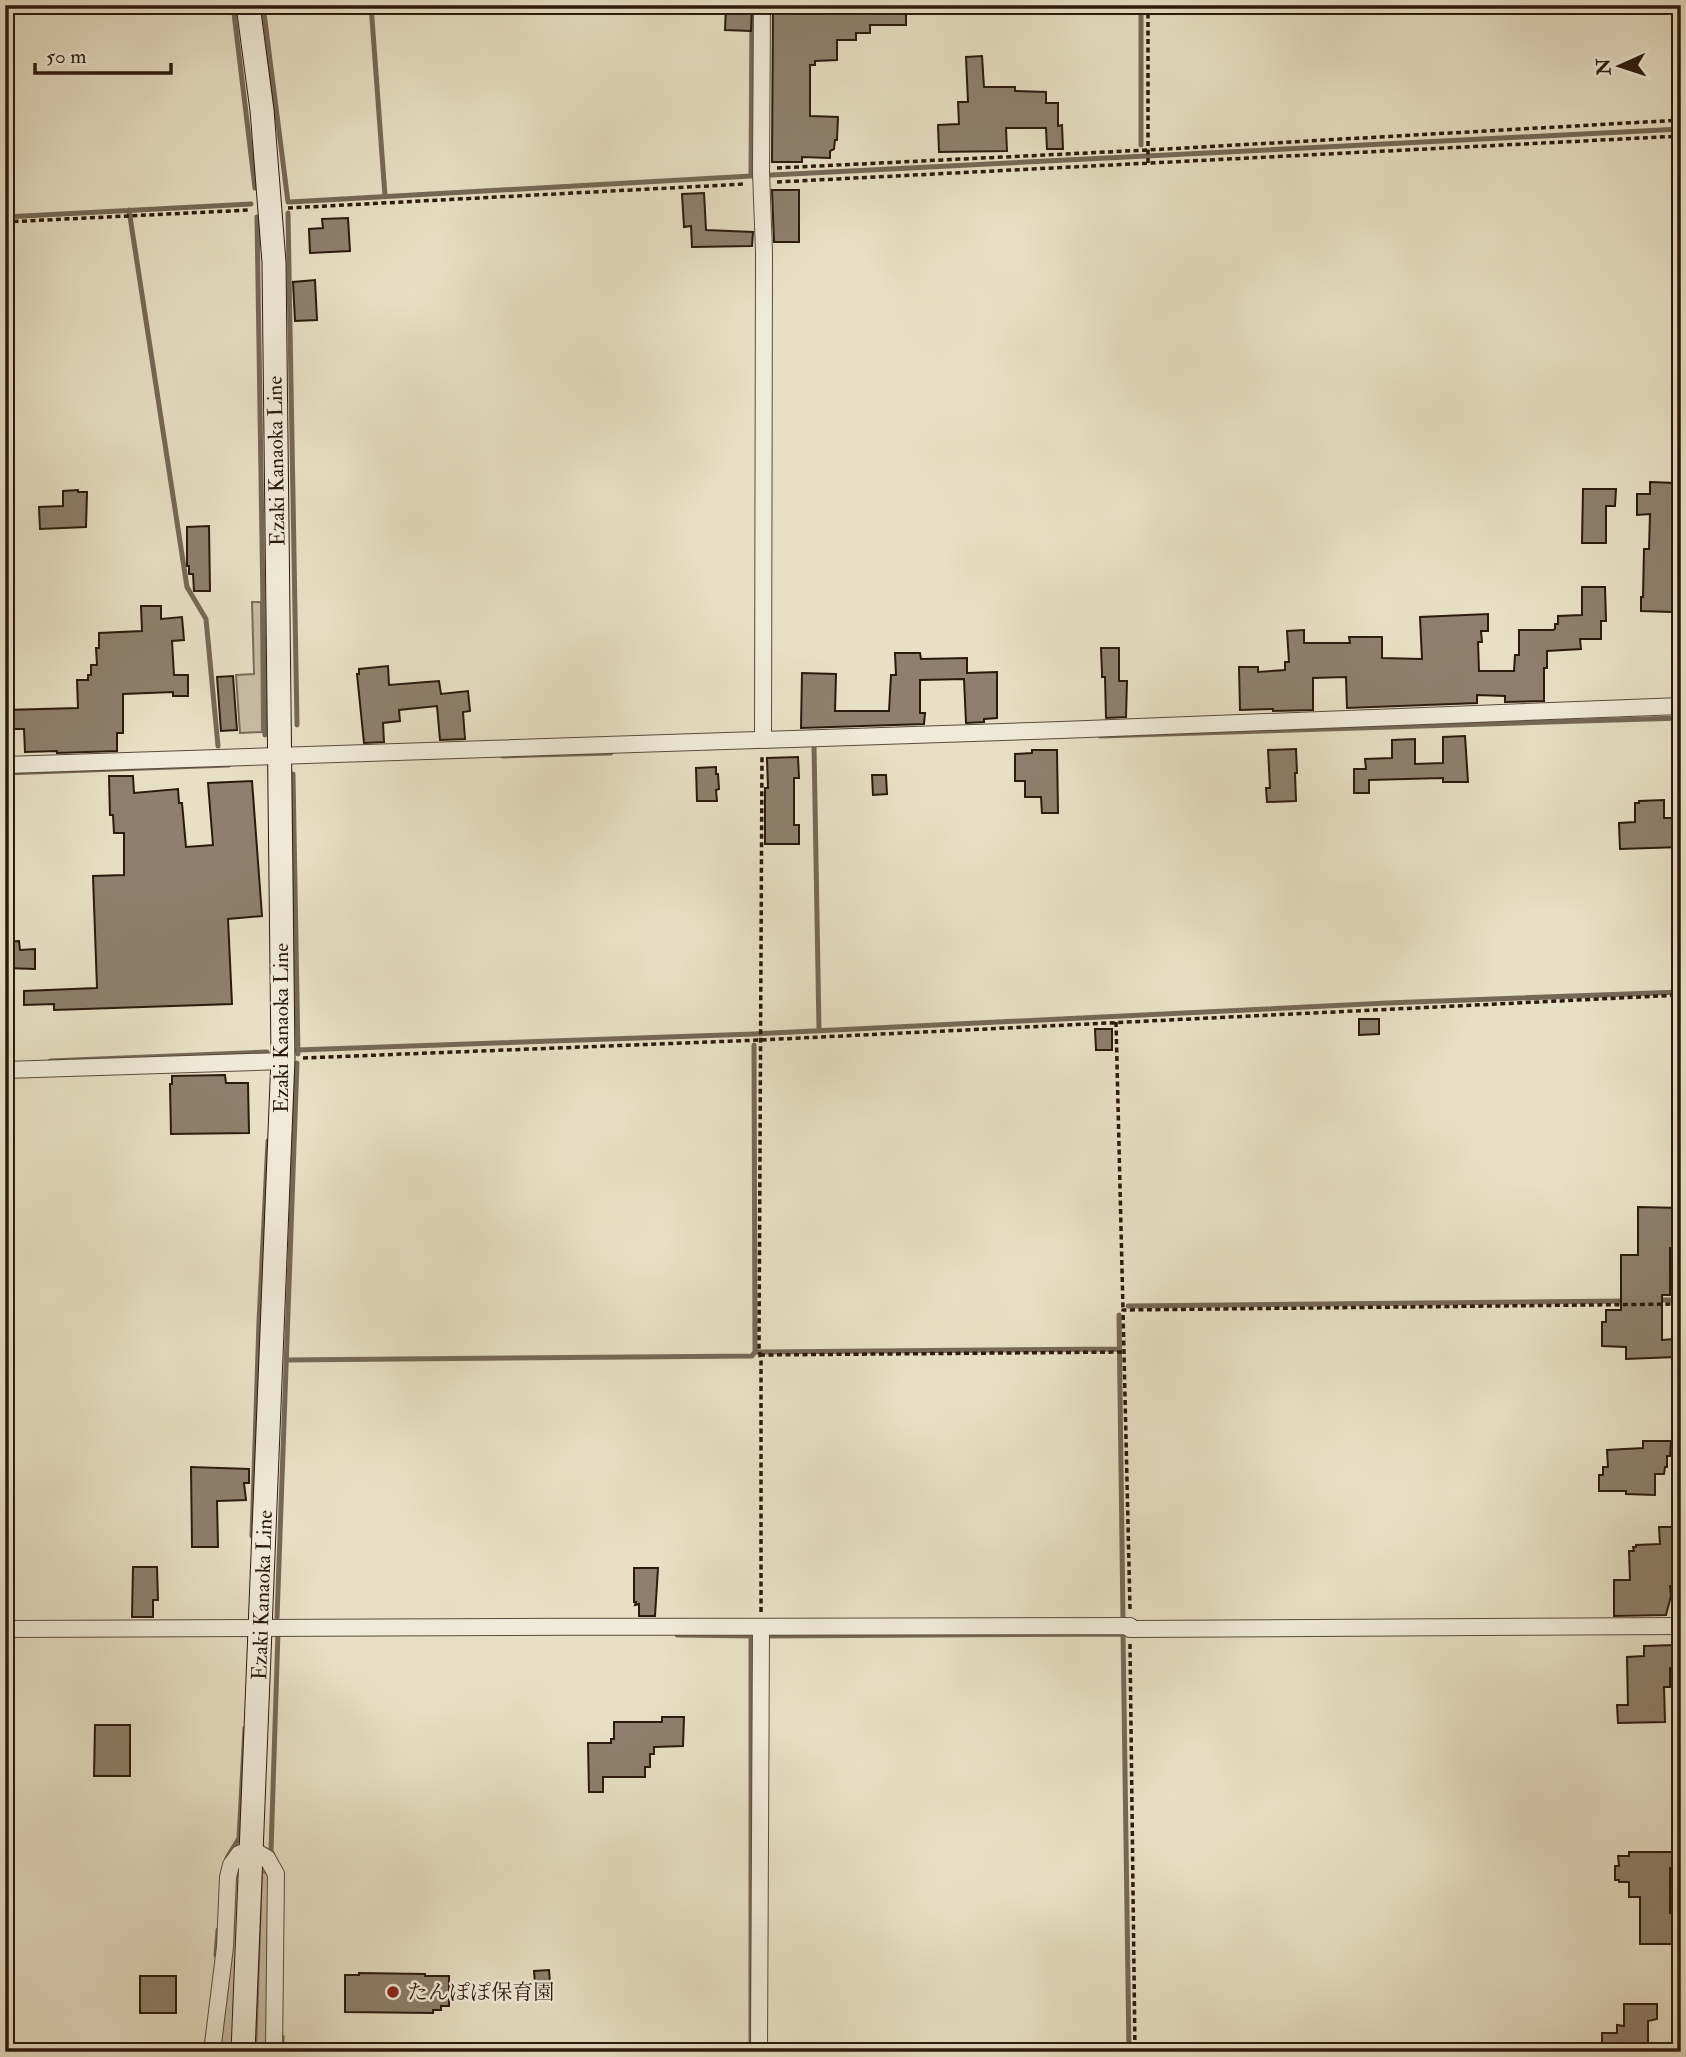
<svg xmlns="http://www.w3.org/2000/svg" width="1686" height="2057" font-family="'IM FELL Double Pica','Noto Serif JP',serif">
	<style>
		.green { fill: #c8bea6; stroke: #7a6c5a; stroke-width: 2 }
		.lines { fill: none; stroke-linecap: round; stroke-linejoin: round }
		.stream { stroke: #766857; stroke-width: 5 }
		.building { fill: #8e806d; stroke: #2c190e; stroke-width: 2 }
		.street-casing { stroke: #5b4b3c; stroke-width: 18 }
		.secondary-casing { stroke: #2c190e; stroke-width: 25 }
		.path { stroke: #2c190e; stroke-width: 3.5; stroke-dasharray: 5 3.5; stroke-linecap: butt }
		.street { stroke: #f0ebd9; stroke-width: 16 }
		.secondary { stroke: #f0ebd9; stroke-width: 23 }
		.poi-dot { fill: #8f2418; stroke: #f0ebd9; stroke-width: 2.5 }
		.labels { text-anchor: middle; stroke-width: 5; stroke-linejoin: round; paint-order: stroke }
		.street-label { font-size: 21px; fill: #2c190e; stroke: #f0ebd9 }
		.poi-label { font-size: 21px; fill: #2c190e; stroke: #f0ebd9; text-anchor: start }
	</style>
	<rect width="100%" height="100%" fill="#e8e0c5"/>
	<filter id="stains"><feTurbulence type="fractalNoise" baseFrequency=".00286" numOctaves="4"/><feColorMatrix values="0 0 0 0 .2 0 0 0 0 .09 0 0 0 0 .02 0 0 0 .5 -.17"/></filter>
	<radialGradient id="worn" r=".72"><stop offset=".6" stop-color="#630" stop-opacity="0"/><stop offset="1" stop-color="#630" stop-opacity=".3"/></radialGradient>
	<path class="green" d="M252 602H261L262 732 240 733 236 675 254 674Z
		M242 1866 235 2052H218L231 1874Z
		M262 1871 269 1875V2052H256Z"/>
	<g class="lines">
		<path class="stream" d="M233 5 255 188
			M263 5 288 202
			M371 5 385 196
			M1141 5V145
			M751 176 752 5
			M290 202 751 176 1681 129
			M129 210 187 587 206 619 218 746
			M288 213 297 725
			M5 217 251 204
			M257 217 265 735
			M1100 736 1681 718
			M814 746 819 1030
			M502 756 611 753
			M5 773 229 765
			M293 774 298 1054
			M297 1050 754 1034 1387 1003 1681 992
			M50 1061 267 1052
			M1656 1300H1681
			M1128 1306 1626 1301
			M1119 1315 1123 1620
			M755 1352 1119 1349
			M286 1360 752 1356 755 1352 754 1045
			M252 1536 259 1321 268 1141
			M277 1618 297 1063
			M1123 1631 1129 2052
			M677 1635 754 1636
			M751 1636V2052
			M768 1636 1125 1634
			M273 1855 271 1851 278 1632
			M227 1858 239 1838 245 1728
			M216 1955 218 1930
			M282 2037V2052"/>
	</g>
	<path class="building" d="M726 5H752L751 31 725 30Z
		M773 5H906V25H870V33H856V40H837V60L815 61V65H810V116L838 117 837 140H835L834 149 830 151V158L802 157V162H772Z
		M982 56 984 87H1015V91L1046 92V103H1058V126L1062 125 1063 149H1047L1046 128H1006L1007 151 939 152 938 125 959 124 958 102H968L966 57Z
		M772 190H799V242H774Z
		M704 193 706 230 753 232 752 246 692 247 691 226 684 227 682 194Z
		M348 218 350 251 310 253 309 229 323 228 322 219Z
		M315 280 317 320 295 321 293 282Z
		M1650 482 1675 483V487H1679L1680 502H1677L1680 565H1673L1672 612 1641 611V597H1643L1644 549H1649L1650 514 1637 515V494H1650Z
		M1583 489H1616L1615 506H1606V543H1582Z
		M78 490V492H87L86 527 40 529 39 507 63 506V491Z
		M209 526 210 591H194L193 574H189V566H187V527Z
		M1582 587H1605L1606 621H1601V639H1580L1581 649 1547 651V668H1544V701L1505 702V696L1477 695V703L1347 708 1346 677 1313 678V710L1273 711V709L1240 710 1239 667H1258V672L1285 670V662H1289L1287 631 1304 630V643H1350L1349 637H1382V658L1422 659 1420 617 1488 614V631H1481L1482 642H1478L1479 671H1514L1515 655H1519V630H1553L1555 629V624H1558V616L1582 615Z
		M141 606H161V619L182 617 184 640 172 641 174 675H188V696H173V692L123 694V733H117V751L57 753V751L25 752 24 729H5V710L78 708 77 680H88V675H91V665H97L96 648H99V633L142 631Z
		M1101 648H1119V681H1127L1126 717 1106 718 1105 677H1102V673Z
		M895 653H920L921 659 967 658V673L997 672V718L984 719V722L966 723 964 679 920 680V713H925L924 724 801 728 802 673 836 674 835 711H889L891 675H896Z
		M388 666 389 685 439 681 441 694 468 691 470 711 463 712 465 739 440 740 437 706 399 710 400 721 383 723 384 742 364 743 357 674H359V669Z
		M233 676 237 730 221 731 217 677Z
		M1465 736 1468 782H1443V778L1369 780V793H1354V769H1366L1365 759 1392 758V740L1415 739V764L1443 763V737Z
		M1296 749 1297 773H1295L1296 801 1267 802 1266 788H1270L1268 750Z
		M1032 750H1057L1058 813H1042L1041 797H1025V781H1015V754L1032 753Z
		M798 757 799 778H794V825H799V844H765V788H768L767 758Z
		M716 767V774H718L719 789 716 790 717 801H697L696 768Z
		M872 775H886L887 794 873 795Z
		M109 776H133L134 793 178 789 179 803H182L186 847 213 845 208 783 252 781 262 916 228 919 232 1004 54 1010V1004L24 1005V991L97 988 93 876 124 875V833H114L113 815H110Z
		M1664 800V818H1681V847L1620 849 1619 823 1635 822V803H1639V801Z
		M19 941 20 950 35 949V969L5 968V942Z
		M1359 1019H1379V1034L1359 1035Z
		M1095 1029H1112V1050H1096Z
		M225 1075 226 1083H248L249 1133 171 1134 170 1084H172V1076Z
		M1638 1207 1681 1208V1248H1670V1295H1662V1340L1674 1339 1675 1357 1626 1359V1347L1602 1346V1322H1606V1310H1621V1255H1638Z
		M1643 1441H1671L1670 1456H1667V1467H1665L1664 1474H1655V1495L1626 1494V1491H1599V1475H1603V1467H1608L1607 1450 1643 1448Z
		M191 1467 249 1469V1483H244L246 1500 217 1501 218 1547H192Z
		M1659 1527H1675L1674 1586H1670L1671 1596 1666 1615 1614 1616V1580H1630L1629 1551H1634L1633 1547H1636V1545L1660 1544Z
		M133 1567H157L158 1600H153V1617H132Z
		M634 1568H658L655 1616H639V1604L635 1605 636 1602H634Z
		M1675 1645 1676 1668H1670V1687H1664L1665 1722 1618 1723 1617 1705H1628L1627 1657 1644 1656V1646Z
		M662 1717H684L683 1746 654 1747V1754H650V1767H645V1777H603V1792H589L588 1743H611V1739H614V1722H662Z
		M95 1725H130V1776H94Z
		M1629 1852H1678L1677 1868H1670V1913H1676V1944H1640V1897H1629V1882H1619V1880H1615V1866H1619L1618 1856H1629Z
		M549 1970 551 1994 536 1995 534 1971Z
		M359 1973 425 1974V1976H449V2006H441V2010H433V2013L345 2012V1975H359Z
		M140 1976H176V2013H140Z
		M1624 2004H1657V2019L1648 2021V2052H1602V2033H1617V2025L1624 2026Z"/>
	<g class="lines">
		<defs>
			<path id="street" d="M762 5 761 172 764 252 763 739
				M5 765 1061 730 1681 706
				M5 1070 283 1061
				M5 1629C380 1625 755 1628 1130 1626
				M1130 1629 1681 1626
				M212 2052 225 1947 228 1877 231 1865 239 1854 252 1849 267 1858 276 1874 274 2052
				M759 2052 761 1628"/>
			<path id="secondary" d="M243 2052 283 1058 274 262 262 110 248 5"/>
		</defs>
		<use href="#street" class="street-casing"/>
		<use href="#secondary" class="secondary-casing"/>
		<path class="path" d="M1148 5V163
			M777 168 1148 150 1681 120
			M777 182 1681 136
			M288 208 745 184
			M5 222 249 210
			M1116 1022 1123 1310
			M303 1058 760 1040 1681 995
			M760 1355 1124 1352
			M1130 1609 1123 1310 1681 1304
			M761 1612V1361L759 1350 762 755
			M1130 1644 1135 2052"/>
		<use href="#street" class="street"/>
		<use href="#secondary" class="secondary"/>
	</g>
	<circle class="poi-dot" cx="393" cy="1992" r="7"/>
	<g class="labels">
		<g class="street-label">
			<text transform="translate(276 461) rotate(-91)" y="7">Ezaki Kanaoka Line</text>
			<text transform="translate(281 1028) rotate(-90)" y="7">Ezaki Kanaoka Line</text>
			<text transform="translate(262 1595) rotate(-88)" y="7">Ezaki Kanaoka Line</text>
		</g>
		<g class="poi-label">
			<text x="407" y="1999">たんぽぽ保育園</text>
		</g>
	</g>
	<rect width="1686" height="2057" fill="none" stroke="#e8e0c5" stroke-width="28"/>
	<rect x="7" y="7" width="1672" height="2043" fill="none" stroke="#2c190e" stroke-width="3.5"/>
	<rect x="14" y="14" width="1658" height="2029" fill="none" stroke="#2c190e" stroke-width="2"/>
	<g transform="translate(1620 66) rotate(267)" stroke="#f0ebd9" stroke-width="5" paint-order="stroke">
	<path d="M0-5L12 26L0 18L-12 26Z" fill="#2c190e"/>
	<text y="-10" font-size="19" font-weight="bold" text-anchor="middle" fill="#2c190e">N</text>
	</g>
	<path d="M35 63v10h136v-10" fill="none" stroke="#2c190e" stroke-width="3.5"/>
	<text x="46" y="63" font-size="21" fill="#2c190e" stroke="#f0ebd9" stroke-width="5" paint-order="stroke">50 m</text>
	<rect width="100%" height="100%" filter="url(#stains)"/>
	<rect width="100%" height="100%" fill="url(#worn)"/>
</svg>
